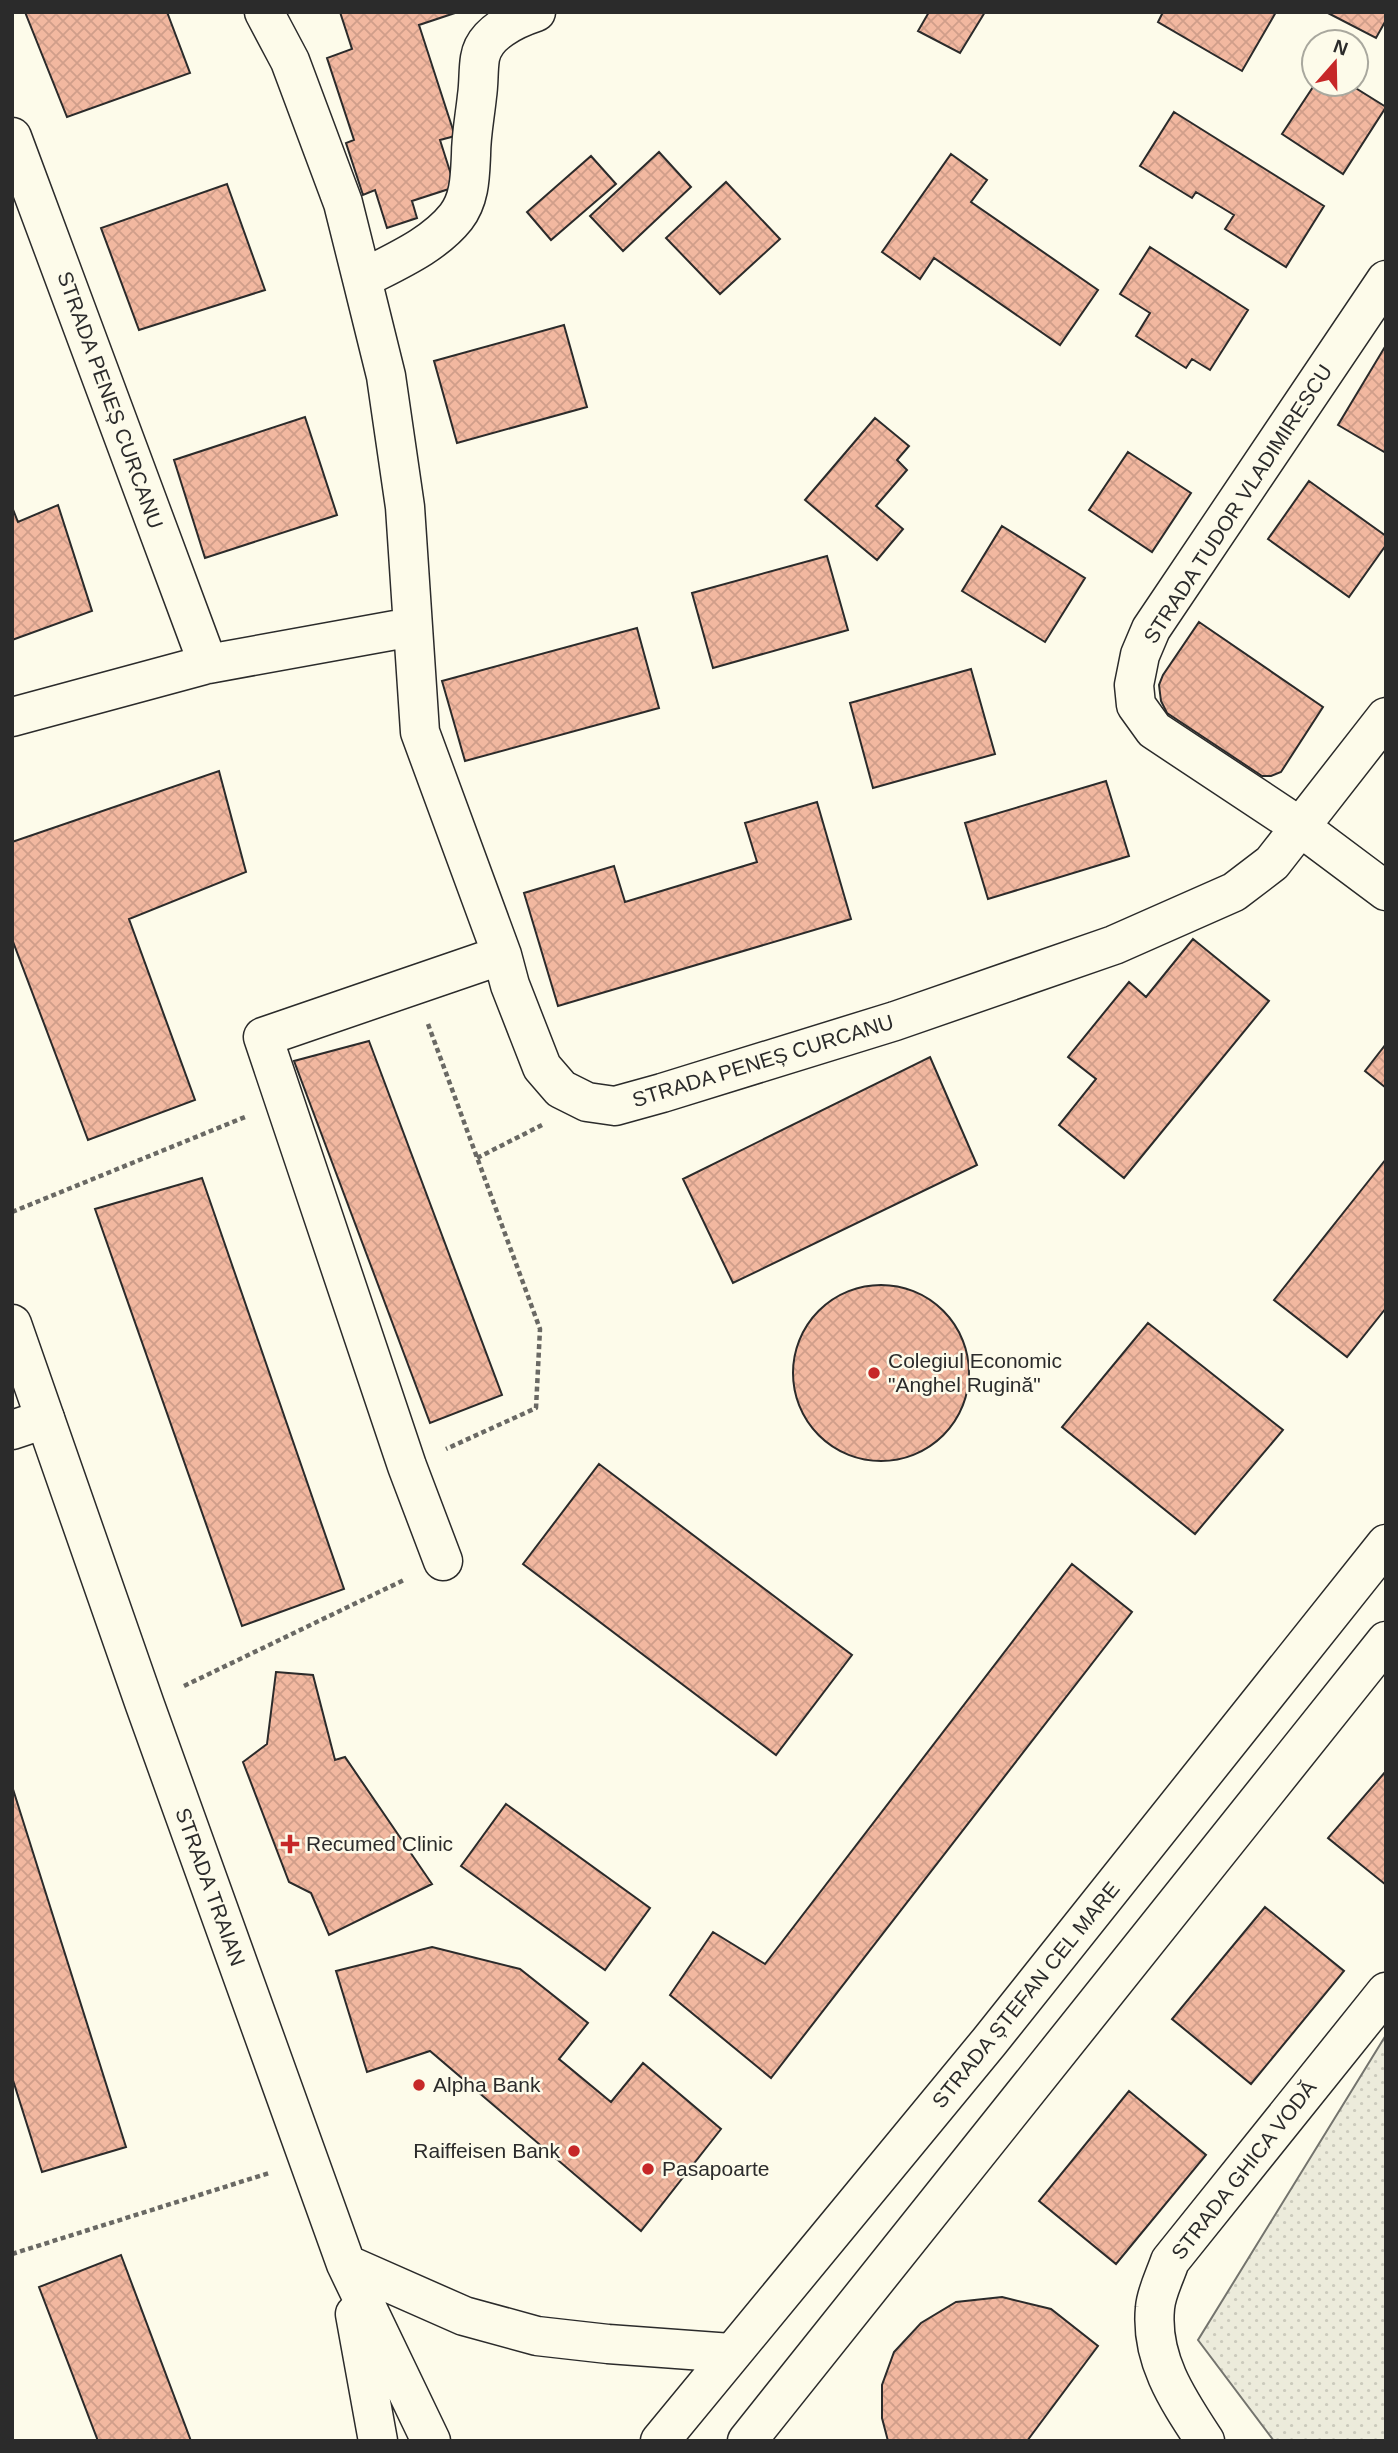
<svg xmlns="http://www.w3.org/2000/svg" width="1398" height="2453" font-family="Helvetica,sans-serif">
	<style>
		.park { fill: url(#park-dots); stroke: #74746e; stroke-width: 2 }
		.building { fill: url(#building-cross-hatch); stroke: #2b2b2b; stroke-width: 2 }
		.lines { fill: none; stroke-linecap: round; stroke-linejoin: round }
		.minor-casing { stroke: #2b2b2b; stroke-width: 41 }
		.major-casing { stroke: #2b2b2b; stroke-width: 41 }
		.path { stroke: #6a6964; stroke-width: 4.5; stroke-dasharray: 5 3.5; stroke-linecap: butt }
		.minor { stroke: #fdfbea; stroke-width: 38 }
		.major { stroke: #fdfbea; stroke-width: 38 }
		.poi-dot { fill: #c62828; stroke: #fdfbea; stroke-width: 2.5 }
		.labels { text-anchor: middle; stroke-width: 5; stroke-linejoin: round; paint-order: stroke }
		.street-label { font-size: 21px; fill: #2b2b2b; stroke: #fdfbea }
		.poi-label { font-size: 21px; fill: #2b2b2b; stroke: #fdfbea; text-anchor: start }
	</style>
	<defs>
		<pattern id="park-dots" width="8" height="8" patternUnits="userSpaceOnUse" patternTransform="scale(1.75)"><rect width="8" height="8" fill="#ecebdb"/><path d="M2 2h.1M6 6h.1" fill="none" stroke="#cbcabc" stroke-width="1.8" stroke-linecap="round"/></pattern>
		<pattern id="building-cross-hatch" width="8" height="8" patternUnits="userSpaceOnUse" patternTransform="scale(1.75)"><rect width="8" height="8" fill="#f2b8a0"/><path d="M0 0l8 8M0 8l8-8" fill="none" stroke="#d09e8a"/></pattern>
	</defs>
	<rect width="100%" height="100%" fill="#fdfbea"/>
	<path class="park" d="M1386 2035V2441H1274L1198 2340Z"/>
	<path class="building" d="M25 12H167L190 73 67 117Z
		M340 12H458L419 25 455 136 440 140 455 187 412 201 417 218 387 228 375 190 363 195 346 143 354 140 327 58 352 49Z
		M929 12H985L960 53 918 31Z
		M1163 12H1276L1242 71 1158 22Z
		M1326 12H1386V20L1376 38Z
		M1315 84H1349L1386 107 1343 174 1282 134Z
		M1174 112 1324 206 1286 267 1225 229 1234 215 1196 192 1192 198 1140 166Z
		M659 152 691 187 623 251 590 216Z
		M951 154 987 180 971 202 1098 290 1060 345 934 258 920 279 882 252Z
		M591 156 616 184 551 240 527 212Z
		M726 182 780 239 720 294 666 238Z
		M227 184 265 290 139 330 101 228Z
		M1150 247 1248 310 1210 370 1192 359 1186 368 1136 336 1150 313 1120 294Z
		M564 325 587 407 457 443 434 361Z
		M1386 345V453L1338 425Z
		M305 417 337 515 205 558 174 460Z
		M875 418 909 446 897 460 907 470 876 506 903 529 877 560 805 500Z
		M1128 452 1191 493 1152 552 1089 510Z
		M1309 481 1386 536V545L1349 597 1268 539Z
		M58 505 92 611 12 640V507L18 522Z
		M1002 526 1085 578 1045 642 962 591Z
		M827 556 848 630 713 668 692 593Z
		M1199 622 1323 707 1281 772 1271 776H1262L1167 713 1161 701 1159 685 1163 675Z
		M637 628 659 708 465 761 442 681Z
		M971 669 995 754 873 788 850 703Z
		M219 771 246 872 129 919 195 1100 88 1140 12 939V842Z
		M1106 781 1129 856 988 899 965 823Z
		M817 802 851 919 558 1006 524 893 614 866 625 902 757 862 745 823Z
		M1193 939 1269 1001 1124 1178 1059 1125 1096 1079 1068 1057 1129 982 1146 997Z
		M369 1041 502 1395 430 1423 294 1061Z
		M1386 1044V1088L1365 1071Z
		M930 1057 977 1165 733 1283 683 1179Z
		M1386 1159V1308L1347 1357 1274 1300Z
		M202 1178 344 1589 242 1626 95 1209Z
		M793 1373a88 88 0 1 1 176 0a88 88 0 1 1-176 0Z
		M1148 1323 1283 1430 1195 1534 1062 1427Z
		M599 1464 852 1655 776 1755 523 1564Z
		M1072 1564 1132 1612 771 2078 670 1995 713 1932 765 1964Z
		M276 1672 313 1675 335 1760 345 1757 432 1884 329 1935 311 1893 289 1882 243 1762 267 1744Z
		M1386 1771V1885L1328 1838Z
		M12 1786 126 2147 42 2172 12 2077Z
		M506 1804 650 1908 605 1970 461 1866Z
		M1265 1907 1344 1971 1251 2084 1172 2019Z
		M432 1947 520 1969 588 2023 559 2059 611 2102 643 2063 721 2129 641 2231 430 2051 367 2072 336 1971Z
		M1129 2091 1206 2155 1116 2264 1039 2201Z
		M121 2255 191 2441H98L39 2287Z
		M1002 2297 1051 2309 1098 2346 1027 2441H888L882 2418V2385L894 2352 921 2323 956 2302Z"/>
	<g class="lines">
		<defs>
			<path id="minor" d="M264 12 290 61 343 203 362 279 386 376 405 507 420 732 502 955 510 985 542 1067 561 1089 587 1102 615 1106 662 1093 895 1021 1114 945 1234 892 1272 863 1386 717
				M12 137 208 664
				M362 279C394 262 433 246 456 217 470 199 470 176 471 155 471 135 475 116 477 96 479 83 478 70 480 58 484 33 515 19 536 12
				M1386 280 1151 629 1140 655 1134 685 1136 705 1154 730 1299 826 1386 891
				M12 717 208 664 412 627
				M12 1430 45 1419
				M443 1561 407 1466 263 1037 502 955
				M1205 2441C1178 2400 1150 2359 1155 2308 1156 2293 1165 2276 1170 2261L1386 1992"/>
			<path id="major" d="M12 1324 145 1705 346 2264 431 2441
				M346 2264 464 2316 537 2336 608 2344 731 2353
				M355 2314 378 2441
				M660 2441 989 2042 1386 1544
				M747 2441 1386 1641"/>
		</defs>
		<use href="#minor" class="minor-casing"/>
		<use href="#major" class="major-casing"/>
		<path class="path" d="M428 1024 540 1329 536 1408 446 1449
			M477 1158 542 1125
			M12 1212 245 1117
			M184 1686 406 1579
			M12 2254 269 2173"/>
		<use href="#minor" class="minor"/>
		<use href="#major" class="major"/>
	</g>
	<g class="poi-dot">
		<circle cx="874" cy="1373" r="7"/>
		<path d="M286.5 1833.5h7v7h7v7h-7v7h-7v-7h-7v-7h7z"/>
		<circle cx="419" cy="2085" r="7"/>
		<circle cx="574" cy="2151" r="7"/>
		<circle cx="648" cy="2169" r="7"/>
	</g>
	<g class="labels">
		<g class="street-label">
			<text transform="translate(110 400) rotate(70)" y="7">STRADA PENEȘ CURCANU</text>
			<text transform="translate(1238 504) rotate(-57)" y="7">STRADA TUDOR VLADIMIRESCU</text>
			<text transform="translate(763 1061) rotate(-17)" y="7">STRADA PENEȘ CURCANU</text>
			<text transform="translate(210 1887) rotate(70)" y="7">STRADA TRAIAN</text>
			<text transform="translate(1026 1995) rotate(-51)" y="7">STRADA ȘTEFAN CEL MARE</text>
			<text transform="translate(1244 2170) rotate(-52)" y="7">STRADA GHICA VODĂ</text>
		</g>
		<g class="poi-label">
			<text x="888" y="1368">Colegiul Economic<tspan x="888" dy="24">"Anghel Rugină"</tspan></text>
			<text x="306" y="1851">Recumed Clinic</text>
			<text x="433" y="2092">Alpha Bank</text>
			<text x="560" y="2158" text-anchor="end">Raiffeisen Bank</text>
			<text x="662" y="2176">Pasapoarte</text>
		</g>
	</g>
	<rect width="1398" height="2453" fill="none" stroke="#2b2b2b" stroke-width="28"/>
	<g transform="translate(1335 63) rotate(20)"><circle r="33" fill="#fdfbea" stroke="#a9a89e" stroke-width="2"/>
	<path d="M0-5L12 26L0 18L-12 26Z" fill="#c62828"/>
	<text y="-10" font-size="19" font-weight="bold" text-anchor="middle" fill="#2b2b2b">N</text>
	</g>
</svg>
